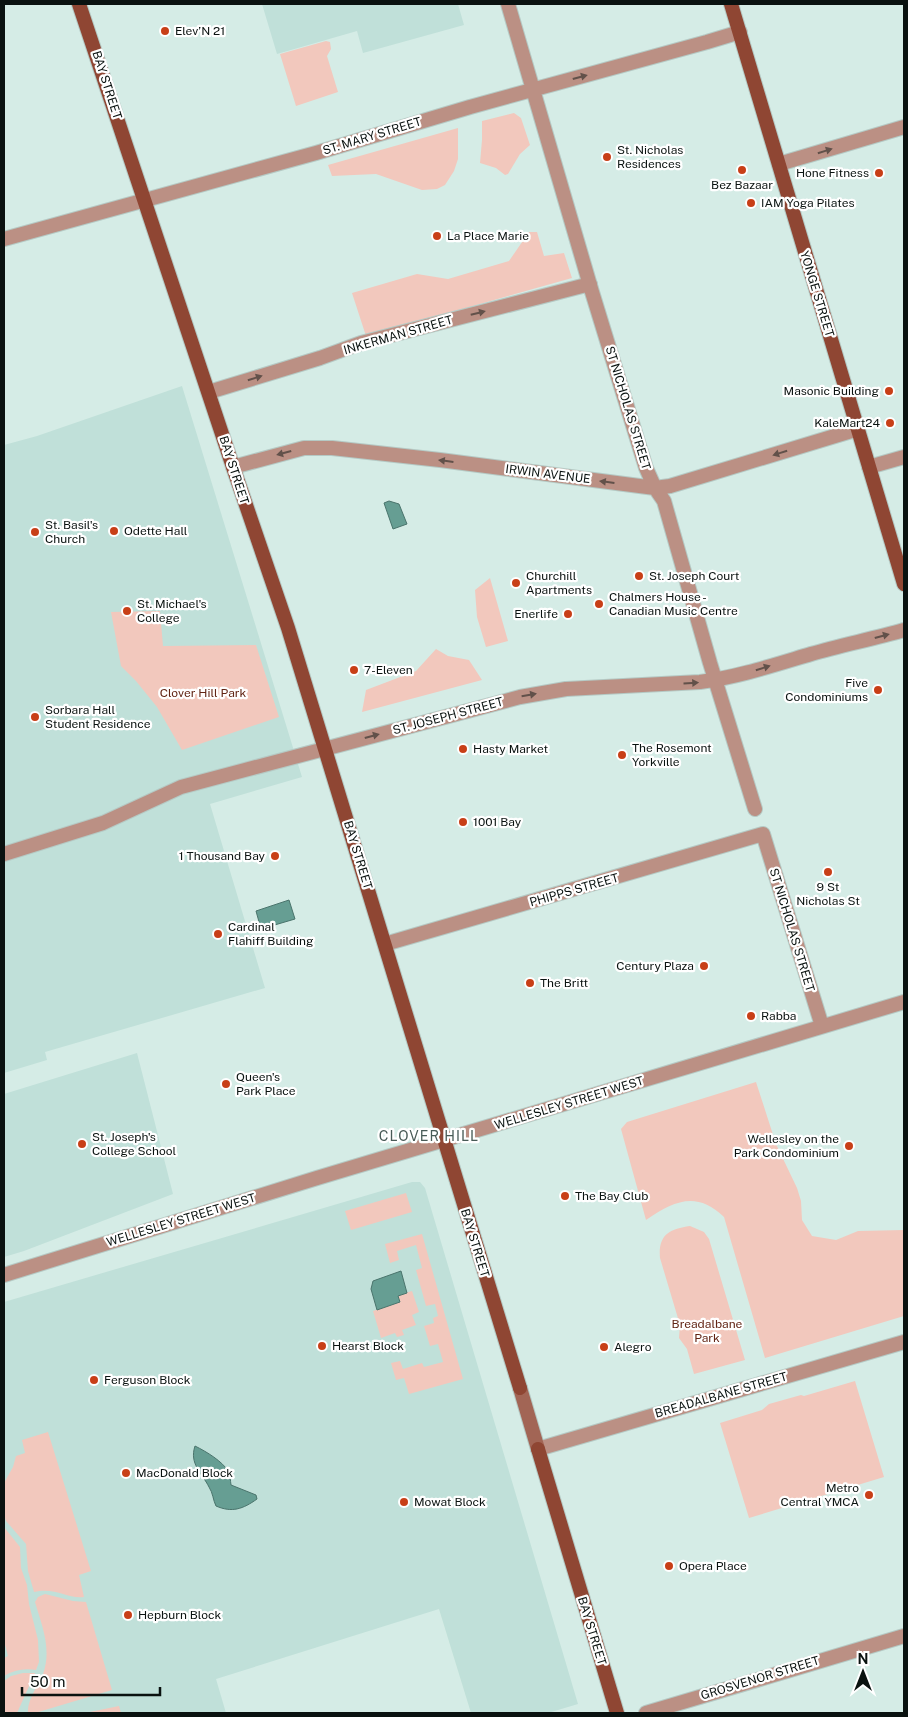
<svg xmlns="http://www.w3.org/2000/svg" width="908" height="1717" font-family="'Public Sans',sans-serif">
	<style>
		.built { fill: #c0e0d9 }
		.green { fill: #f2c8bd }
		.water { fill: #669e93; stroke: #4a746c }
		.lines { fill: none; stroke-linecap: round; stroke-linejoin: round }
		.minor-casing { stroke: #b5c9c4; stroke-width: 16 }
		.tertiary-casing { stroke: #b5c9c4; stroke-width: 16 }
		.secondary-casing { stroke: #b5c9c4; stroke-width: 16 }
		.primary-casing { stroke: #b5c9c4; stroke-width: 16 }
		.minor { stroke: #bb9084; stroke-width: 14 }
		.tertiary { stroke: #bb9084; stroke-width: 14 }
		.secondary { stroke: #a26555; stroke-width: 14 }
		.primary { stroke: #8f4633; stroke-width: 14 }
		.oneway { fill: #62514a }
		.poi-dot { fill: #c83f17; stroke: #fff; stroke-width: 2 }
		.labels { text-anchor: middle; stroke-width: 4.5; stroke-linejoin: round; paint-order: stroke }
		.poi-label { font-size: 12px; fill: #0a1210; stroke: #fff; text-anchor: start }
		.street-label { font-size: 12px; fill: #0a1210; stroke: #fff }
		.park-label { font-size: 12px; fill: #612414; stroke: #fff }
		.neighbourhood-label { font-size: 14px; letter-spacing: 1px; fill: #485b57; stroke: #fff }
	</style>
	<rect width="100%" height="100%" fill="#d5ece6"/>
	<path class="built" d="M262 4H458L464 25 363 53 357 31 277 54Z
		M182 386 302 777 210 804 265 988 45 1052 47 1060 4 1073V445L37 436Z
		M137 1053 173 1194 24 1251 4 1257V1094Z
		M412 1182H420L425 1188 578 1704 548 1713H471L439 1609 216 1679 226 1713H4V1302Z"/>
	<path class="green" d="M326 41 330 42 331 49 327 56 338 92 296 106 280 54Z
		M514 113 521 118 530 145 520 154 508 174 505 175 496 168 480 163 482 140V121Z
		M458 128V159L454 171 445 185 437 189 422 190 376 174 332 176 328 165Z
		M529 232H537L544 256 564 253 572 278 366 336 352 293 417 274 448 279 509 261Z
		M490 578 508 641 486 647 477 617 475 590Z
		M160 611 163 646 256 645 279 717 182 750 157 707 136 681 121 666 111 612Z
		M436 649 448 656 469 660 482 680 362 712 366 690 416 671Z
		M756 1082 776 1144 797 1188 801 1201 802 1220 812 1236 836 1240 858 1231 904 1230V1316L765 1358 724 1217C697 1191 675 1200 646 1220L621 1129 627 1122Z
		M406 1193 412 1212 351 1230 345 1211Z
		M690 1226 704 1232 709 1239 745 1360 694 1374 687 1349 679 1338 680 1325 660 1258C658 1235 669 1229 690 1226Z
		M422 1234 463 1379 409 1394 404 1378 396 1380 391 1363 400 1361 403 1369 422 1363 424 1367 443 1362 438 1344 430 1346 424 1326 434 1323 433 1318 438 1316 435 1304 426 1306 416 1270 422 1268 416 1245 397 1251 399 1260 390 1263 385 1244Z
		M412 1291 419 1312 412 1315 416 1325 402 1330 404 1335 397 1337 395 1333 381 1338 373 1311 400 1302 398 1295Z
		M855 1381 884 1477 749 1518 720 1423 762 1410 769 1404 801 1395 804 1396Z
		M48 1432 91 1571 79 1575 84 1597C67 1599 56 1587 34 1592L28 1571 26 1544 6 1521 4 1515V1483L13 1467 16 1456 25 1453 22 1440Z
		M4 1527 20 1547 21 1568 27 1585 29 1604 38 1640 39 1662 36 1670C24 1668 14 1670 4 1676V1658L8 1656 4 1641Z
		M45 1594 73 1601 86 1602 112 1690 35 1713H28C27 1700 38 1686 43 1674 52 1649 42 1626 35 1602L38 1597Z
		M23 1673H35L17 1713H4V1681L11 1676Z
		M119 1706 121 1713H85Z"/>
	<path class="water" d="M389 501 399 504 407 524 393 529 384 503Z
		M289 900 295 919 261 929 256 911Z
		M401 1271 407 1293 398 1296 400 1302 377 1310 371 1289 373 1281Z
		M195 1446C207 1452 222 1461 229 1472 231 1476 230 1480 231 1485L256 1495 257 1499C243 1509 232 1513 216 1506 213 1500 213 1493 209 1487 202 1473 189 1464 195 1446Z"/>
	<g class="lines">
		<defs>
			<path id="minor" d="M508 4 592 292 646 468 655 488 664 501 710 663 755 809
				M779 164 904 127
				M4 239 316 153 470 107 707 42 740 32
				M209 392 320 358 361 343 590 284
				M233 467 304 448H332L440 460 655 488 670 486 858 429
				M869 467 904 457
				M4 854 103 823 181 787 520 697 566 689 700 682C738 677 774 665 811 654 842 645 873 639 904 630
				M385 944 763 834 822 1026
				M538 1449 904 1342
				M646 1713 904 1636"/>
			<path id="tertiary" d="M4 1275 317 1178 904 1002"/>
			<path id="secondary" d="M520 1388 538 1449"/>
			<path id="primary" d="M79 4 233 467 288 628 520 1388
				M731 4 904 584
				M538 1449 617 1713"/>
		</defs>
		<use href="#minor" class="minor-casing"/>
		<use href="#tertiary" class="tertiary-casing"/>
		<use href="#secondary" class="secondary-casing"/>
		<use href="#primary" class="primary-casing"/>
		<use href="#minor" class="minor"/>
		<use href="#tertiary" class="tertiary"/>
		<use href="#secondary" class="secondary"/>
		<use href="#primary" class="primary"/>
	</g>
	<defs><path id="oneway-solid" d="M-6-.8H1V-3.2L6.5 0L1 3.2V.8H-6Z" transform="scale(1.25)"/></defs>
	<g class="oneway">
		<use href="#oneway-solid" transform="translate(580 77) rotate(-15)"/>
		<use href="#oneway-solid" transform="translate(825 151) rotate(-17)"/>
		<use href="#oneway-solid" transform="translate(478 313) rotate(-14)"/>
		<use href="#oneway-solid" transform="translate(255 378) rotate(-17)"/>
		<use href="#oneway-solid" transform="translate(284 453) rotate(165)"/>
		<use href="#oneway-solid" transform="translate(780 453) rotate(163)"/>
		<use href="#oneway-solid" transform="translate(446 461) rotate(-173)"/>
		<use href="#oneway-solid" transform="translate(607 482) rotate(-173)"/>
		<use href="#oneway-solid" transform="translate(882 636) rotate(-15)"/>
		<use href="#oneway-solid" transform="translate(763 668) rotate(-17)"/>
		<use href="#oneway-solid" transform="translate(691 683) rotate(-3)"/>
		<use href="#oneway-solid" transform="translate(529 695) rotate(-10)"/>
		<use href="#oneway-solid" transform="translate(372 736) rotate(-15)"/>
	</g>
	<g class="poi-dot">
		<circle cx="165" cy="31" r="5"/>
		<circle cx="607" cy="157" r="5"/>
		<circle cx="742" cy="170" r="5"/>
		<circle cx="879" cy="173" r="5"/>
		<circle cx="751" cy="203" r="5"/>
		<circle cx="437" cy="236" r="5"/>
		<circle cx="889" cy="391" r="5"/>
		<circle cx="890" cy="423" r="5"/>
		<circle cx="114" cy="531" r="5"/>
		<circle cx="35" cy="532" r="5"/>
		<circle cx="639" cy="576" r="5"/>
		<circle cx="516" cy="583" r="5"/>
		<circle cx="599" cy="604" r="5"/>
		<circle cx="127" cy="611" r="5"/>
		<circle cx="568" cy="614" r="5"/>
		<circle cx="354" cy="670" r="5"/>
		<circle cx="878" cy="690" r="5"/>
		<circle cx="35" cy="717" r="5"/>
		<circle cx="463" cy="749" r="5"/>
		<circle cx="622" cy="755" r="5"/>
		<circle cx="463" cy="822" r="5"/>
		<circle cx="275" cy="856" r="5"/>
		<circle cx="828" cy="872" r="5"/>
		<circle cx="218" cy="934" r="5"/>
		<circle cx="704" cy="966" r="5"/>
		<circle cx="530" cy="983" r="5"/>
		<circle cx="751" cy="1016" r="5"/>
		<circle cx="226" cy="1084" r="5"/>
		<circle cx="82" cy="1144" r="5"/>
		<circle cx="849" cy="1146" r="5"/>
		<circle cx="565" cy="1196" r="5"/>
		<circle cx="322" cy="1346" r="5"/>
		<circle cx="604" cy="1347" r="5"/>
		<circle cx="94" cy="1380" r="5"/>
		<circle cx="126" cy="1473" r="5"/>
		<circle cx="869" cy="1495" r="5"/>
		<circle cx="404" cy="1502" r="5"/>
		<circle cx="669" cy="1566" r="5"/>
		<circle cx="128" cy="1615" r="5"/>
	</g>
	<g class="labels">
		<g class="poi-label">
			<text x="175" y="35">Elev’N 21</text>
			<text x="617" y="154">St. Nicholas<tspan x="617" dy="14">Residences</tspan></text>
			<text x="869" y="177" text-anchor="end">Hone Fitness</text>
			<text x="742" y="189" text-anchor="middle">Bez Bazaar</text>
			<text x="761" y="207">IAM Yoga Pilates</text>
			<text x="447" y="240">La Place Marie</text>
			<text x="879" y="395" text-anchor="end">Masonic Building</text>
			<text x="880" y="427" text-anchor="end">KaleMart24</text>
			<text x="45" y="529">St. Basil's<tspan x="45" dy="14">Church</tspan></text>
			<text x="124" y="535">Odette Hall</text>
			<text x="526" y="580">Churchill<tspan x="526" dy="14">Apartments</tspan></text>
			<text x="649" y="580">St. Joseph Court</text>
			<text x="609" y="601">Chalmers House -<tspan x="609" dy="14">Canadian Music Centre</tspan></text>
			<text x="137" y="608">St. Michael's<tspan x="137" dy="14">College</tspan></text>
			<text x="558" y="618" text-anchor="end">Enerlife</text>
			<text x="364" y="674">7-Eleven</text>
			<text x="868" y="687" text-anchor="end">Five<tspan x="868" dy="14">Condominiums</tspan></text>
			<text x="45" y="714">Sorbara Hall<tspan x="45" dy="14">Student Residence</tspan></text>
			<text x="632" y="752">The Rosemont<tspan x="632" dy="14">Yorkville</tspan></text>
			<text x="473" y="753">Hasty Market</text>
			<text x="473" y="826">1001 Bay</text>
			<text x="265" y="860" text-anchor="end">1 Thousand Bay</text>
			<text x="828" y="891" text-anchor="middle">9 St<tspan x="828" dy="14">Nicholas St</tspan></text>
			<text x="228" y="931">Cardinal<tspan x="228" dy="14">Flahiff Building</tspan></text>
			<text x="694" y="970" text-anchor="end">Century Plaza</text>
			<text x="540" y="987">The Britt</text>
			<text x="761" y="1020">Rabba</text>
			<text x="236" y="1081">Queen's<tspan x="236" dy="14">Park Place</tspan></text>
			<text x="92" y="1141">St. Joseph's<tspan x="92" dy="14">College School</tspan></text>
			<text x="839" y="1143" text-anchor="end">Wellesley on the<tspan x="839" dy="14">Park Condominium</tspan></text>
			<text x="575" y="1200">The Bay Club</text>
			<text x="332" y="1350">Hearst Block</text>
			<text x="614" y="1351">Alegro</text>
			<text x="104" y="1384">Ferguson Block</text>
			<text x="136" y="1477">MacDonald Block</text>
			<text x="859" y="1492" text-anchor="end">Metro<tspan x="859" dy="14">Central YMCA</tspan></text>
			<text x="414" y="1506">Mowat Block</text>
			<text x="679" y="1570">Opera Place</text>
			<text x="138" y="1619">Hepburn Block</text>
		</g>
		<g class="street-label">
			<text transform="translate(107 85) rotate(72)" y="4">BAY STREET</text>
			<text transform="translate(372 136) rotate(-17)" y="4">ST. MARY STREET</text>
			<text transform="translate(817 294) rotate(73)" y="4">YONGE STREET</text>
			<text transform="translate(398 335) rotate(-16)" y="4">INKERMAN STREET</text>
			<text transform="translate(628 408) rotate(73)" y="4">ST NICHOLAS STREET</text>
			<text transform="translate(234 470) rotate(72)" y="4">BAY STREET</text>
			<text transform="translate(548 474) rotate(7)" y="4">IRWIN AVENUE</text>
			<text transform="translate(448 716) rotate(-15)" y="4">ST. JOSEPH STREET</text>
			<text transform="translate(358 855) rotate(73)" y="4">BAY STREET</text>
			<text transform="translate(574 890) rotate(-16)" y="4">PHIPPS STREET</text>
			<text transform="translate(792 930) rotate(73)" y="4">ST NICHOLAS STREET</text>
			<text transform="translate(569 1103) rotate(-17)" y="4">WELLESLEY STREET WEST</text>
			<text transform="translate(181 1220) rotate(-17)" y="4">WELLESLEY STREET WEST</text>
			<text transform="translate(475 1243) rotate(73)" y="4">BAY STREET</text>
			<text transform="translate(721 1395) rotate(-16)" y="4">BREADALBANE STREET</text>
			<text transform="translate(592 1631) rotate(73)" y="4">BAY STREET</text>
			<text transform="translate(760 1678) rotate(-17)" y="4">GROSVENOR STREET</text>
		</g>
		<g class="park-label">
			<text x="203" y="697">Clover Hill Park</text>
			<text x="707" y="1328">Breadalbane<tspan x="707" dy="14">Park</tspan></text>
		</g>
		<g class="neighbourhood-label">
			<text x="429" y="1141">CLOVER HILL</text>
		</g>
	</g>
	<rect width="908" height="1717" fill="none" stroke="#0a1210" stroke-width="10"/>
	<g transform="translate(863 1672)" stroke="#ffffff" stroke-width="4" paint-order="stroke">
	<path d="M0-4L9 19L0 12L-9 19Z" fill="#0a1210"/>
	<text y="-8" font-size="14" font-weight="bold" text-anchor="middle" fill="#0a1210">N</text>
	</g>
	<path d="M22 1687v8h138v-8" fill="none" stroke="#0a1210" stroke-width="2.5"/>
	<text x="30" y="1687" font-size="15" fill="#0a1210" stroke="#ffffff" stroke-width="4" paint-order="stroke">50 m</text>
</svg>
